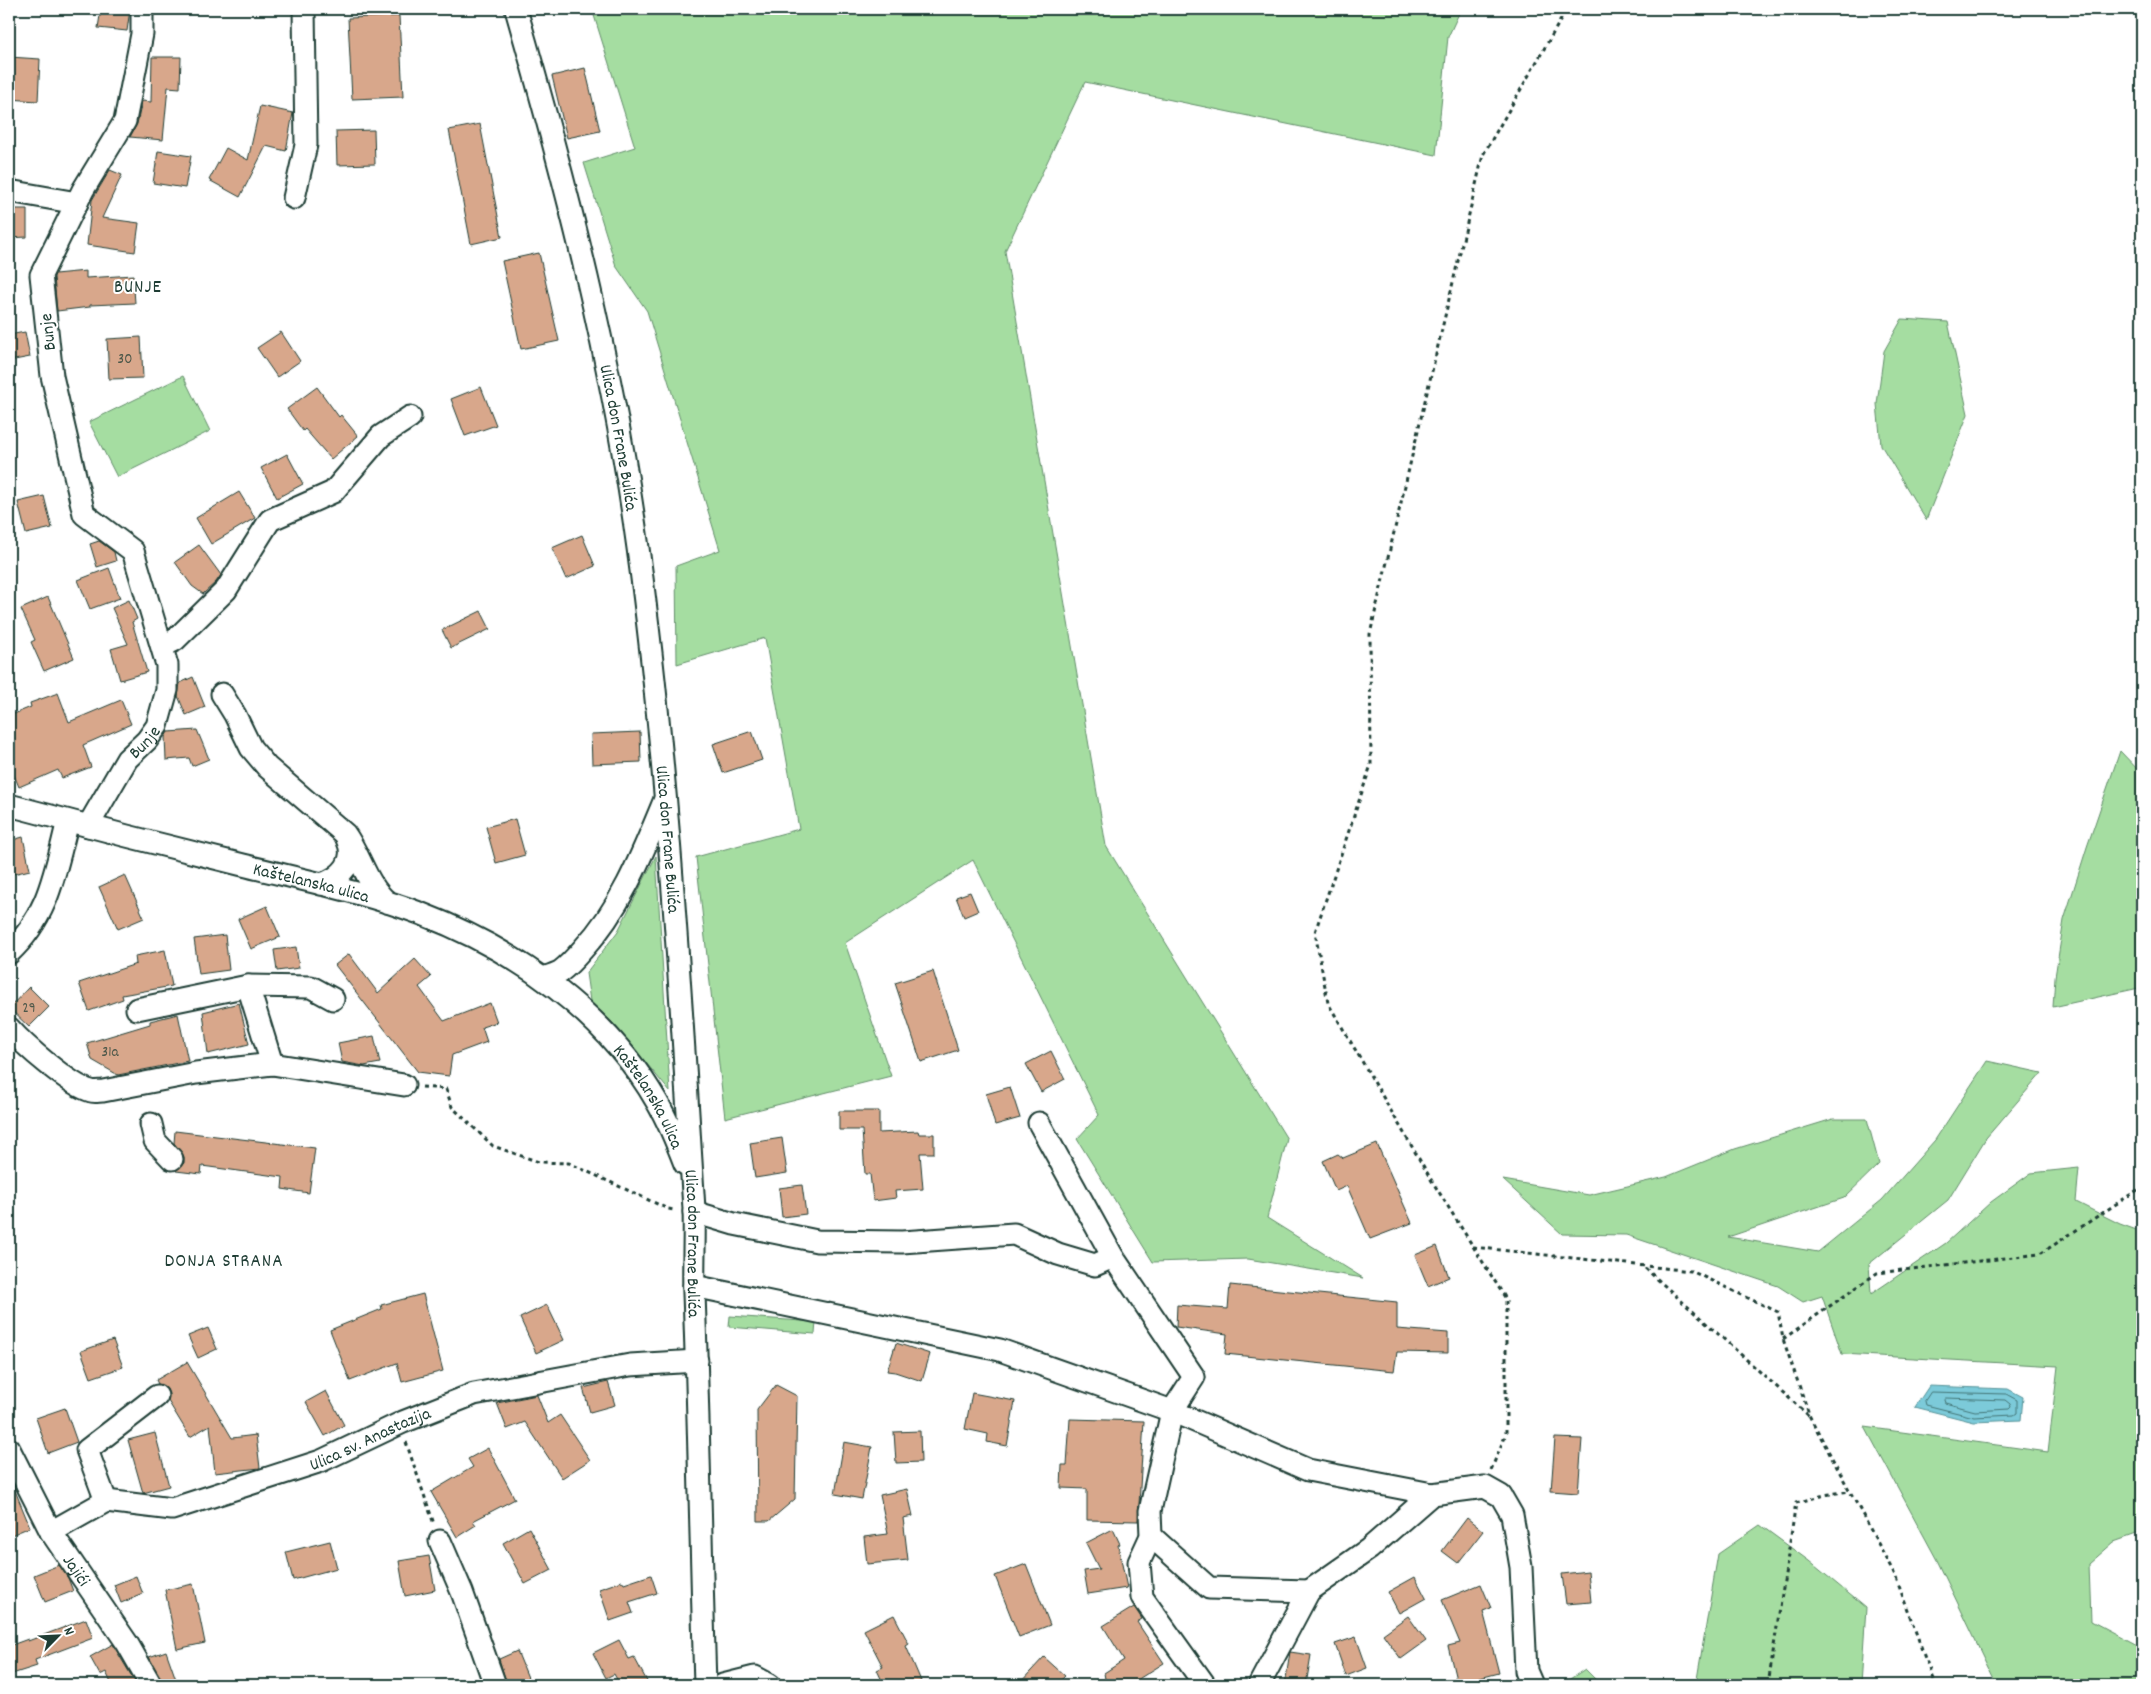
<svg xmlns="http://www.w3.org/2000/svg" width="2151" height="1694" font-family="Dekko,sans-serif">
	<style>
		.green { fill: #a5dda1; stroke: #628d6a }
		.water { fill: #7bcad9; stroke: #569297 }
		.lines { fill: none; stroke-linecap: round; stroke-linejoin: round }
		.shore { stroke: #447576; stroke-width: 1 }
		.building { fill: #d8a78b; stroke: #1f3d34 }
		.minor-casing { stroke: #1f3d34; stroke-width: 25 }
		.path { stroke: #1f3d34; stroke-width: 3; stroke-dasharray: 4 4; stroke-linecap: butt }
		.minor { stroke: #fff; stroke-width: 21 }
		.labels { text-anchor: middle; stroke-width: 4; stroke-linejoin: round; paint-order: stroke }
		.number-label { font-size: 15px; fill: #4d584a }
		.street-label { font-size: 18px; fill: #1f3d34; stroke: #fff }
		.neighbourhood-label { font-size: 19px; letter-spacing: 1px; fill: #1f3d34; stroke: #fff }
	</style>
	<rect width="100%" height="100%" fill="#fff"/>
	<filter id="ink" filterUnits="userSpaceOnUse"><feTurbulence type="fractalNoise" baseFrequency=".02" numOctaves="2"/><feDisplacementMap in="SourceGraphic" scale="10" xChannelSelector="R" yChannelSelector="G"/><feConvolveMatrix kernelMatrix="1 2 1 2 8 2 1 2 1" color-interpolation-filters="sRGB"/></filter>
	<g filter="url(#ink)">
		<path class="green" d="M592 9H1461L1448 37 1436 155 1085 82 1005 251 1106 846 1287 1139 1267 1218 1363 1278 1248 1259 1153 1262 1077 1139 1099 1115 973 860 845 943 891 1076 725 1118 696 857 799 829 765 638 677 664 676 566 720 550 647 311 616 266 584 163 635 147Z
			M1902 319 1948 322 1968 414 1926 520 1881 445 1877 404 1884 351Z
			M183 376 210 431 117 477 89 422Z
			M2120 751 2142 774V993L2139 988 2053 1007 2055 977 2064 920 2087 847Z
			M656 856 670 1092 615 1025 590 1001 586 973 618 931Z
			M1987 1061 2042 1073 1986 1138 1948 1200 1869 1264 1871 1294 1946 1243 1991 1202 2031 1173 2079 1168 2076 1202 2120 1224 2142 1232V1532L2114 1542 2089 1564 2091 1621 2142 1648V1685H1997L1937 1560 1865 1427 2048 1452 2058 1366 1842 1354 1822 1296 1803 1302 1778 1286 1626 1235 1562 1234 1503 1180 1589 1195 1666 1177 1735 1149 1833 1119H1867L1879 1164 1844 1198 1728 1237 1818 1252 1882 1200 1935 1140Z
			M730 1316 816 1322 815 1334 729 1327Z
			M1760 1525 1809 1561 1866 1608 1861 1685H1696L1718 1554Z
			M1585 1669 1601 1685H1561Z"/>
		<path class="water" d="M1929 1386 2008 1389 2023 1397 2021 1420 1974 1422 1915 1407Z"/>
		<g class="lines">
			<path class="shore" d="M1931 1392 2006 1394 2017 1400V1413L2014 1415 1974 1417 1926 1405 1925 1401Z
				M1946 1398 2005 1400 2010 1404 2011 1407 2009 1409 1975 1411 1945 1403 1944 1400Z"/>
		</g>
		<path class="building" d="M101 9H130L127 31 98 28Z
			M399 16 403 97 352 99 348 18Z
			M9 57 40 59 38 101 9 99Z
			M152 57H181L180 88 168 87 163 140 130 137 137 124 142 101 151 102Z
			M585 68 600 131 567 138 552 76Z
			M260 106 293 113 286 151 266 146 240 197 209 180 226 148 248 160Z
			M480 124 502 237 471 244 449 130Z
			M374 130 375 164 337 165 336 131Z
			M158 151 191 156 185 188 153 183Z
			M110 170 122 175 102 218 139 223 135 252 87 245 92 200Z
			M9 209H27V237L9 238Z
			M539 253 559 341 521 349 502 261Z
			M86 271V278L133 275 135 303 90 305V307L57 311 54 277 55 274Z
			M25 332 30 357 9 361V335Z
			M281 332 300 361 277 377 257 348Z
			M141 337 143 378 109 379 107 339Z
			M317 387 339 417 341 415 358 436 331 459 305 429 303 431 287 409Z
			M481 387 496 425 465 436 451 399Z
			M287 454 303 484 277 498 261 468Z
			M239 492 255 518 211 544 196 518Z
			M44 496 52 528 26 534 18 502Z
			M582 535 595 566 566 579 552 548Z
			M99 541 114 552 116 561 97 567 90 544Z
			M199 545 221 575 216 582 203 594 192 586 175 562Z
			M109 568 120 598 90 609 78 580Z
			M48 597 74 658 44 671 31 642 35 640 21 609Z
			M129 600 137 619 132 622 147 672 120 680 111 649 128 644 112 608Z
			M481 611 490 629 451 648 442 630Z
			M193 677 205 707 186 715 178 696 180 683Z
			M58 693 69 722 121 700 131 724 83 745 91 767 62 778 58 770 19 787 9 763V716L31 707 30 703Z
			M197 730 209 759 192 766 189 758 166 760 165 737 168 732Z
			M752 731 762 760 723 773 713 744Z
			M640 732 641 762 592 764 591 734Z
			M515 819 525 855 496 863 486 827Z
			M23 837 30 870 9 875V841Z
			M125 875 144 918 118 929 99 887Z
			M970 892 978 911 964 917 956 897Z
			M267 906 280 937 251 949 238 919Z
			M225 935 229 970 199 974 194 939Z
			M296 947 299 968 277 971 274 950Z
			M165 950 172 986 122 995 123 999 89 1011 79 983 136 964 135 956Z
			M349 954 378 993 415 959 431 977 419 987 444 1021 490 1003 497 1022 482 1027 487 1042 452 1055 449 1076 418 1072 335 965Z
			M933 971 958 1050 921 1062 895 983Z
			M29 987 49 1007 29 1027 9 1008Z
			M239 1003 249 1044 208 1054 203 1012Z
			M178 1014 188 1061 118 1075 92 1060 87 1043 150 1024V1021Z
			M374 1036 380 1063 364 1066 342 1062 338 1043Z
			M1051 1051 1065 1079 1041 1092 1026 1064Z
			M1010 1087 1020 1118 995 1125 986 1094Z
			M839 1111H879V1133L918 1131 919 1134H934V1153H920L923 1189 895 1191 896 1198 873 1201 870 1174H865L862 1130H839Z
			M175 1131 315 1148 309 1193 282 1189 283 1177 202 1166 201 1174 176 1171 184 1163V1157L174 1143Z
			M782 1138 787 1173 755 1178 750 1143Z
			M1377 1144 1412 1223 1370 1239 1347 1186 1336 1191 1323 1161 1338 1154 1343 1158Z
			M802 1185 806 1214 782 1217 779 1188Z
			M1437 1246 1449 1277 1428 1286 1415 1255Z
			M1230 1285 1397 1302V1329L1448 1333V1353L1397 1352 1394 1371 1225 1354 1227 1334 1176 1327 1177 1305 1228 1309Z
			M423 1294 443 1371 402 1382 397 1363 350 1381 330 1330 382 1309 381 1305Z
			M547 1305 564 1340 536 1353 520 1318Z
			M208 1328 217 1349 198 1358 188 1336Z
			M113 1340 123 1367 91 1378 81 1351Z
			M896 1343 930 1354 922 1381 895 1372 887 1371Z
			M187 1362 232 1438 256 1435 260 1468 215 1473 210 1425 190 1437 168 1401 169 1395 167 1389 158 1384 156 1380Z
			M608 1382 615 1405 590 1412 583 1388Z
			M776 1385 797 1396 795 1499 769 1521H758L757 1410Z
			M326 1391 344 1425 325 1436 306 1402Z
			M972 1393 1015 1401 1007 1446 987 1442 988 1434 965 1429Z
			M537 1395 548 1423 560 1415 590 1460 562 1478 525 1422 507 1429 497 1403Z
			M65 1408 77 1442 48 1453 36 1418Z
			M1070 1419 1144 1421 1138 1521 1087 1520V1489L1061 1488 1062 1465H1067Z
			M920 1431 921 1462 896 1463 894 1432Z
			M155 1433 169 1486 143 1493 128 1440Z
			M1555 1438 1582 1439 1578 1493 1551 1491Z
			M844 1442 872 1447 862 1499 835 1494Z
			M488 1448 515 1499 473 1521 476 1525 457 1537 431 1492 473 1467 468 1459Z
			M9 1476 30 1527 9 1536Z
			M907 1489 913 1516 903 1518 908 1560 867 1564 864 1537 888 1534 880 1495Z
			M1467 1518 1483 1531 1458 1563 1442 1551Z
			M529 1528 552 1570 525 1584 503 1543Z
			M1113 1529 1120 1544 1118 1545 1127 1588 1088 1594 1084 1571 1099 1569 1086 1543Z
			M330 1541 337 1568 293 1580 286 1552Z
			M429 1556 435 1590 405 1596 399 1561Z
			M1026 1564 1050 1625 1019 1637 995 1576Z
			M59 1565 68 1578 73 1591 45 1602 34 1575Z
			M1588 1571 1591 1602 1566 1604 1562 1574Z
			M651 1575 657 1593 629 1602 633 1613 610 1621 599 1589 622 1581 624 1584Z
			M136 1576 143 1594 121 1603 114 1585Z
			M1415 1577 1426 1598 1399 1613 1388 1592Z
			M193 1584 205 1643 177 1649 165 1590Z
			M1481 1584 1491 1608 1483 1611 1499 1673 1457 1684 1448 1646 1460 1643 1442 1600Z
			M1134 1607 1142 1619 1137 1622 1164 1663 1129 1685H1106L1104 1673 1124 1660 1103 1626Z
			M894 1615 909 1644 906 1646 921 1681 912 1685H884L877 1670 883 1667 864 1630Z
			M1408 1616 1426 1641 1401 1659 1383 1634Z
			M86 1619 93 1638 35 1660 37 1666 9 1675V1646L28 1639V1641Z
			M1356 1637 1367 1668 1346 1676 1335 1644Z
			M619 1640 629 1659 634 1657 649 1685H620L614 1674 606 1678 593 1653Z
			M113 1644 116 1650 137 1685H112L106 1672 100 1675 90 1657Z
			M166 1651 178 1685H163L149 1657Z
			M517 1651 531 1685H507L499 1659Z
			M1290 1652 1311 1655 1306 1685H1285Z
			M1044 1657 1065 1676 1056 1685H1018Z"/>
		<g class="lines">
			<defs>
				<g id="minor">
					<path id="s1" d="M516 9C567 186 613 365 638 548 668 767 680 988 694 1209 695 1237 693 1266 694 1294 699 1424 701 1555 705 1685"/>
					<path d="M9 191 77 203"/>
					<path d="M294 198 306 145 304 9"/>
					<path d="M163 646 175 640 226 590 270 520 333 492 381 436 410 417"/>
					<path d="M222 694 235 715 251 748 267 767 345 834C361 856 366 884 387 902"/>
					<path id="s2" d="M9 805C87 826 165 846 243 865 303 880 364 892 422 914 516 950 606 1013 657 1102 668 1121 677 1143 685 1164"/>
					<path id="s3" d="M88 826 127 759 147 740 157 726 167 690V665L133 551 84 514 52 376 41 275 83 190 125 121 142 34V9"/>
					<path d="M321 884C341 878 358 861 347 839"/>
					<path d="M9 953C49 916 55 871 68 821"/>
					<path d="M543 978C549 976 556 974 561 971 569 965 576 957 583 949 622 907 643 852 665 799"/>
					<path d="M248 986 272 1064"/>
					<path d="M137 1009 248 986 311 987 333 999"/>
					<path d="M9 1028C24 1045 69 1085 91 1091 94 1092 99 1091 103 1091L196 1073 272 1064 404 1085"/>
					<path d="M1039 1123 1113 1257 1194 1377 1172 1411 1150 1511 1151 1536 1139 1562 1142 1597 1205 1685"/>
					<path d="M151 1124 155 1141 172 1159"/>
					<path d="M694 1212 734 1224 817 1241 902 1242 1014 1234 1058 1254 1095 1265 1113 1257"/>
					<path d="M694 1286 1000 1350 1172 1411 1308 1470 1432 1494 1485 1487 1501 1496 1512 1515 1521 1567 1526 1671 1532 1685"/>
					<path id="s4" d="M9 1449 51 1532 127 1643 151 1685"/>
					<path d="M106 1501 87 1450 157 1396"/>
					<path id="s5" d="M51 1532 106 1501 172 1509 321 1461 403 1422 474 1394 630 1365 697 1361"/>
					<path d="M1151 1536 1209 1588 1309 1591"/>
					<path d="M440 1541 462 1592 495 1685"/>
					<path d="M723 1685 755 1677 770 1685"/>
					<path d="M1259 1685 1309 1591 1369 1549 1432 1494"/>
				</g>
			</defs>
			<use href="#minor" class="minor-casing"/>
			<path class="path" d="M422 1087 446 1089 452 1107 493 1146 539 1162 569 1163 668 1209 674 1210
				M1473 1247 1691 1271 1778 1312 1783 1339 1810 1417 1895 1575 1935 1685
				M1645 1268 1809 1416
				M1783 1339 1877 1273 2040 1254 2142 1187
				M406 1442 434 1524
				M1491 1470 1506 1434V1299L1432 1181 1328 1003 1315 932 1371 765 1370 634 1483 155 1567 9
				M1768 1685 1796 1503 1824 1495 1849 1491"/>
			<use href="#minor" class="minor"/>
		</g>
	</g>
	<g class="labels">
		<g class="number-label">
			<text x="125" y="363">30</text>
			<text x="29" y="1012">29</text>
			<text x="110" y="1056">31a</text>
		</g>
		<g class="street-label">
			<text transform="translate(47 332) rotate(-96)" y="6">Bunje</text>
			<text dy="6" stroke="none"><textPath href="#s1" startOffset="441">Ulica don Frane Bulića</textPath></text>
			<text dy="6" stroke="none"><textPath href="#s3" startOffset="102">Bunje</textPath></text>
			<text dy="6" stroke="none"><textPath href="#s1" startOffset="846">Ulica don Frane Bulića</textPath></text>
			<text dy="6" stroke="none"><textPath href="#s2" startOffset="312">Kaštelanska ulica</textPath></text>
			<text dy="6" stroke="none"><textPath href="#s2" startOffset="725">Kaštelanska ulica</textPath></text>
			<text dy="6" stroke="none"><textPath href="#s1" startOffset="1251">Ulica don Frane Bulića</textPath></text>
			<text dy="6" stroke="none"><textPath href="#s5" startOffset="340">Ulica sv. Anastazija</textPath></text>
			<text dy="6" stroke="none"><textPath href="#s4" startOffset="139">Jajići</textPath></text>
		</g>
		<g class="neighbourhood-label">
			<text x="138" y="292">BUNJE</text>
			<text x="224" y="1266">DONJA STRANA</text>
		</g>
	</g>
	<rect width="2151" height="1694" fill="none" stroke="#fff" stroke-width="30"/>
	<rect x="15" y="15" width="2121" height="1664" fill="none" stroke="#1f3d34" stroke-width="2" filter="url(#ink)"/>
	<g transform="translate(58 1636) rotate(66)" stroke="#ffffff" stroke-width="4" paint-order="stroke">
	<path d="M0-4L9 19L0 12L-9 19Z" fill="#1f3d34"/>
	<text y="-8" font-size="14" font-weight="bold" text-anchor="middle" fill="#1f3d34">N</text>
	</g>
</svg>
